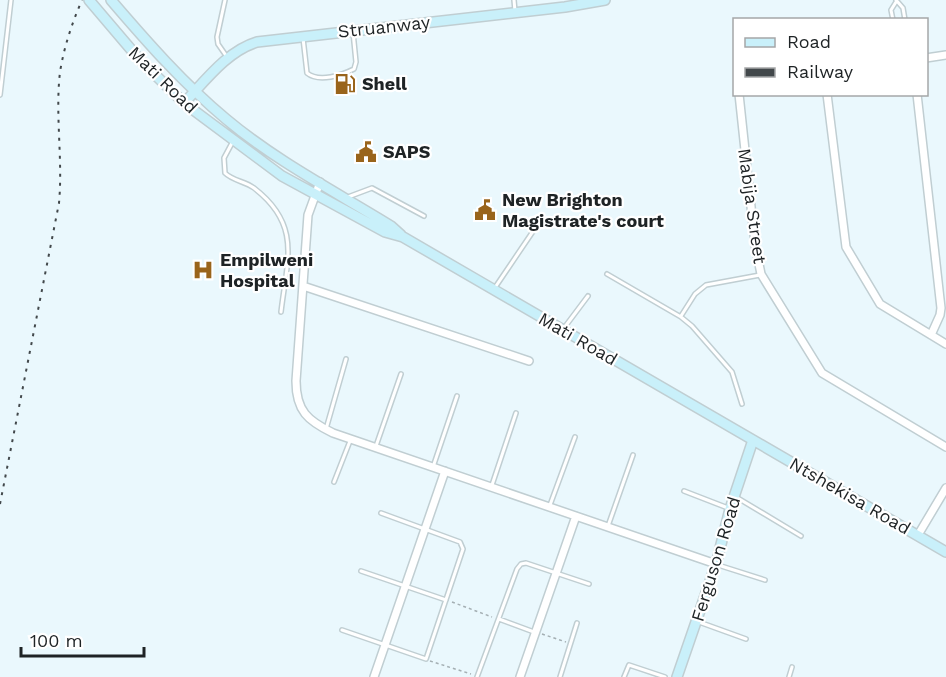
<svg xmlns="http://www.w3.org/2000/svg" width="946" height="677" font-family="'Work Sans',sans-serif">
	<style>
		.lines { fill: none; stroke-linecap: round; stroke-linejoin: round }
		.lane-casing { stroke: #c0ced2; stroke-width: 6 }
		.street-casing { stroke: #c0ced2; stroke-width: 10 }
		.secondary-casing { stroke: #c0ced2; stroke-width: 12 }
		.path { stroke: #a4afb3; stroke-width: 1.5; stroke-dasharray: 3 3; stroke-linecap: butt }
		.lane { stroke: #fff; stroke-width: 3 }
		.street { stroke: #fff; stroke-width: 7 }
		.secondary { stroke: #c9f0fa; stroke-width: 9 }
		.rail { stroke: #42484b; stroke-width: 2; stroke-dasharray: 3 6; stroke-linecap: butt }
		.labels { text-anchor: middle; stroke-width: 4.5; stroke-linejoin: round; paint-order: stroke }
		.street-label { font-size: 18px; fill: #1e2325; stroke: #fff }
		.poi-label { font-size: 18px; font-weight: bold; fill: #1e2325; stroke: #fff; text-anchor: start }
	</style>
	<rect width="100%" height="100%" fill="#eaf8fd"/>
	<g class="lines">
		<defs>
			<path id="lane" d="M225 0 217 37 218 44 227 57
				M514 0 515 11
				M896 0 903 8 905 20
				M893 20 891 10 896 2
				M303 38 307 73C319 83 342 75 354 69L356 62 353 32
				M0 95 11 0
				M232 143 224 158 225 173C233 181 245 181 254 188 302 225 287 260 281 312
				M348 197 372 188 424 216
				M607 274 681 317 692 326 732 372 742 404
				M494 289 540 221
				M681 316 695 294 706 285 760 275
				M564 328 588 296
				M326 429 346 359
				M376 446 401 374
				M433 467 457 396
				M334 482 350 441
				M492 485 516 413
				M684 491 728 508
				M736 497 801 536
				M550 505 575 437
				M608 526 633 455
				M718 565 765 580
				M361 571 446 600
				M499 619 534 632
				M699 622 746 639
				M342 630 426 659 463 549 460 542 381 513
				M477 677 517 569 521 564 526 563 589 584
				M560 677 577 623
				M624 677 629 665 665 677
				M789 677 792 667"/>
			<path id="street" d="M926 58 946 55
				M739 94 755 244 761 274 822 373 946 447
				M827 94 846 247 880 304 946 344
				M917 94 941 308 940 315 931 335
				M320 182 308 215 296 381C296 411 308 421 333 433L716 564
				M303 286 529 361
				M918 535 946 488
				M374 677 445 471
				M520 677 576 516"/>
			<path id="secondary" d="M89 0 140 60 184 103 282 176 385 232 403 237 946 552
				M111 0C147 42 183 83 226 119 276 161 336 192 391 226L401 235
				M184 103C205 81 227 51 257 42L565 7 605 0
				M677 677 716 564 730 509 753 440"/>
		</defs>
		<use href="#lane" class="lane-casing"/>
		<use href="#street" class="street-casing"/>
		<use href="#secondary" class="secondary-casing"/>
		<path class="path" d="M452 602 492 617
			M542 634 566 642
			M430 661 471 674"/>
		<use href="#lane" class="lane"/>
		<use href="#street" class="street"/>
		<use href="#secondary" class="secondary"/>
		<path class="rail" d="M0 504 59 203C63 160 55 115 60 72 64 47 72 23 82 0"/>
	</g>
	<defs>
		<symbol id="fuel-bare" viewBox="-9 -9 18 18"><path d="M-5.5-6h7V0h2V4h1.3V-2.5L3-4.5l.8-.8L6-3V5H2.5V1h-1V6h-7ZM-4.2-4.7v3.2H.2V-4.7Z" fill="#99641b" stroke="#fff" stroke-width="2.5" paint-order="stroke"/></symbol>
		<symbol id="civic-bare" viewBox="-9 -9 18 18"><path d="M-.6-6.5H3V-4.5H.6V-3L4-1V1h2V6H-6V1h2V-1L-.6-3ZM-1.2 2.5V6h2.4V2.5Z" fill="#99641b" stroke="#fff" stroke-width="2.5" paint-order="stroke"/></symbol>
		<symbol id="hospital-bare" viewBox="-9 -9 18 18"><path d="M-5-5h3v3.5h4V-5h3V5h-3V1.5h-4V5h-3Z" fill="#99641b" stroke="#fff" stroke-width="2.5" paint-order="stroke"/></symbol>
	</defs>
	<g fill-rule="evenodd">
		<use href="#fuel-bare" x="330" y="69" width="30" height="30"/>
		<use href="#civic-bare" x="351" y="137" width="30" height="30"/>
		<use href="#civic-bare" x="470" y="195" width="30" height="30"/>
		<use href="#hospital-bare" x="188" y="255" width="30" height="30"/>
	</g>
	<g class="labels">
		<g class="street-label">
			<text transform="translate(384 27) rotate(-6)" y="6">Struanway</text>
			<text transform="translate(163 80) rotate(44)" y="6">Mati Road</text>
			<text transform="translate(752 206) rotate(82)" y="6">Mabija Street</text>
			<text transform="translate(578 339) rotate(30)" y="6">Mati Road</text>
			<text transform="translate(850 496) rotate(30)" y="6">Ntshekisa Road</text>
			<text transform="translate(716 559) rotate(-73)" y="6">Ferguson Road</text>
		</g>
		<g class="poi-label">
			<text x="362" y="90">Shell</text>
			<text x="383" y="158">SAPS</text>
			<text x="502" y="206">New Brighton<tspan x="502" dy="21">Magistrate's court</tspan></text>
			<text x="220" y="266">Empilweni<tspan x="220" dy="21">Hospital</tspan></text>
		</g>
	</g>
	<rect x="733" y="18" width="195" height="78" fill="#ffffff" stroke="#a5a7a8" stroke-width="1.5"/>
	<rect x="745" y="38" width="30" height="9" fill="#c9f0fa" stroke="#a5a7a8" stroke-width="1.5"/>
	<text x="787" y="48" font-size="18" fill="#1e2325">Road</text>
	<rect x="745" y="68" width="30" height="9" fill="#42484b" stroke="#a5a7a8" stroke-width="1.5"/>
	<text x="787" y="78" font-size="18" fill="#1e2325">Railway</text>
	<path d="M21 647v9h123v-9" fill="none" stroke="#1e2325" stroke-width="3"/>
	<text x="30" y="647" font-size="18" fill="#1e2325" stroke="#ffffff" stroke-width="4.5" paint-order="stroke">100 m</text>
</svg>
